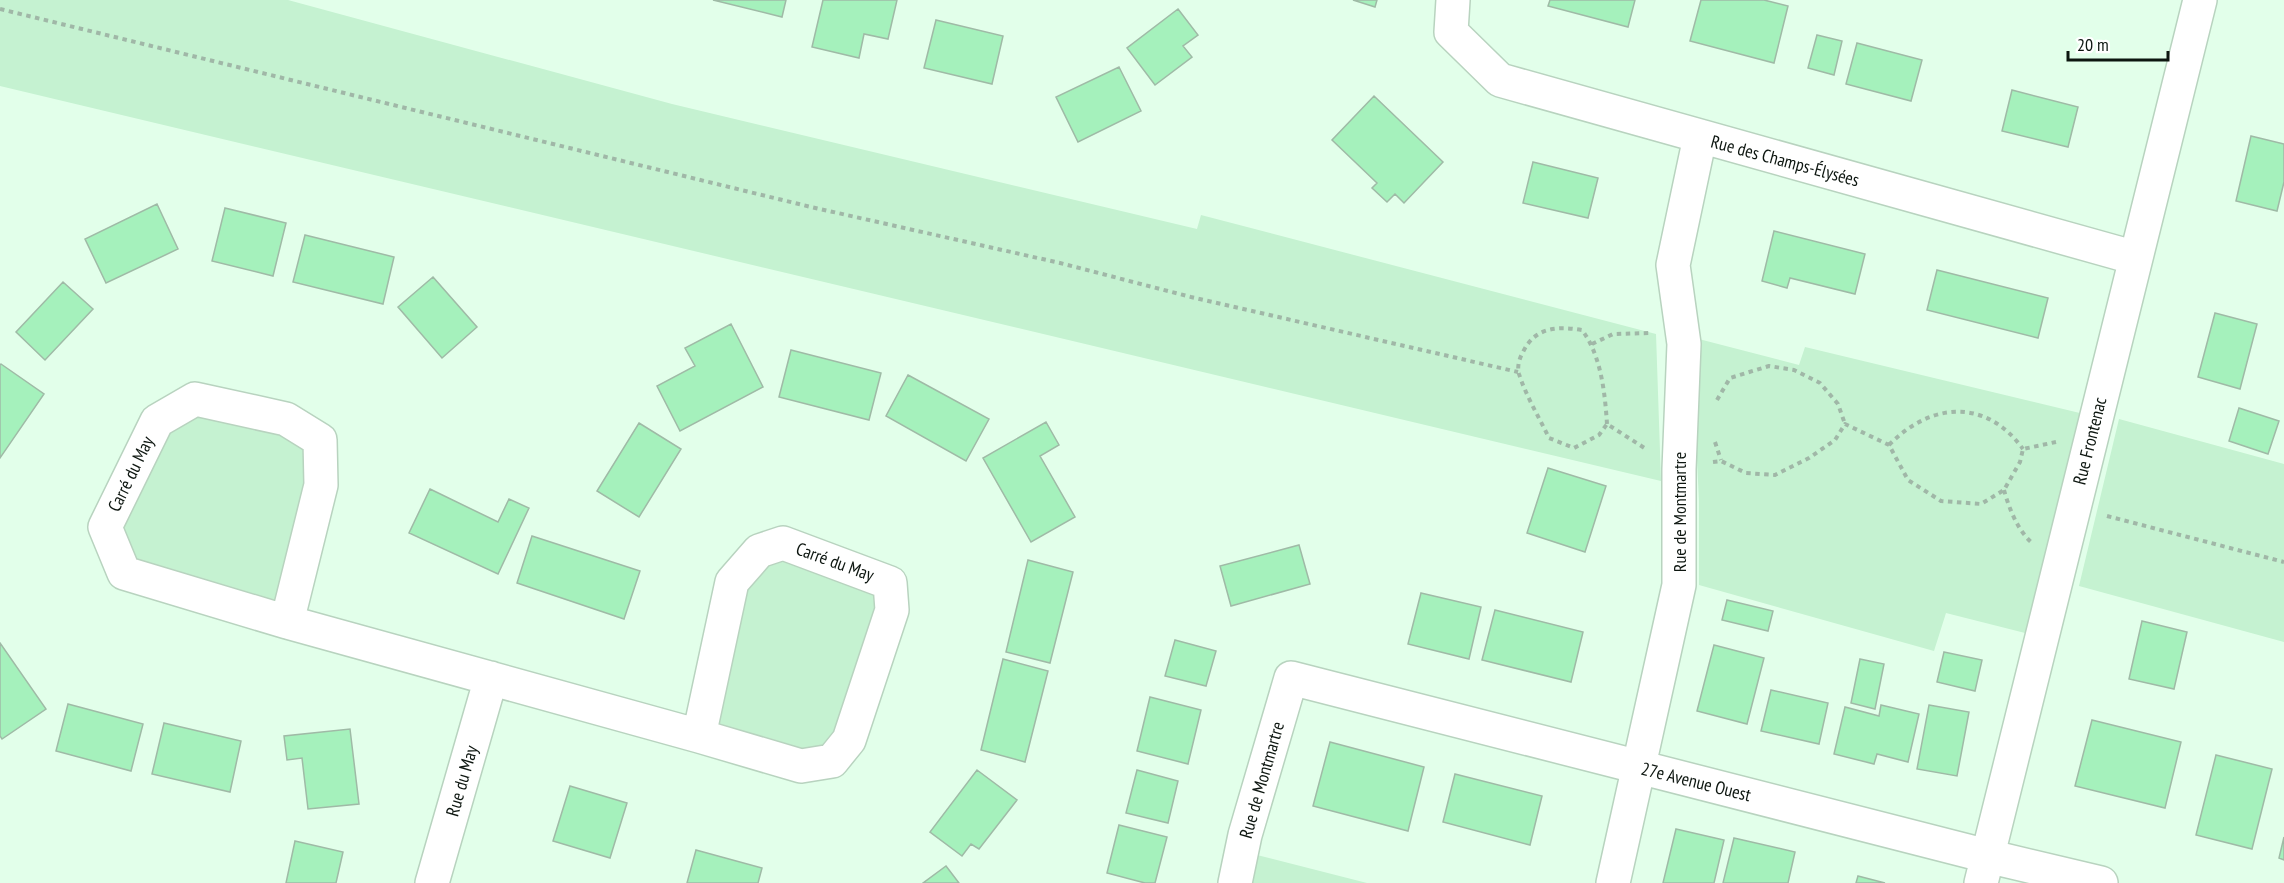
<svg xmlns="http://www.w3.org/2000/svg" width="2284" height="883" font-family="'PT Sans Narrow',sans-serif">
	<style>
		.green { fill: #c5f2d1 }
		.building { fill: #a5f1bc; stroke: #9fbaa6; stroke-width: 1.5 }
		.lines { fill: none; stroke-linecap: round; stroke-linejoin: round }
		.minor-casing { stroke: #b8d3bf; stroke-width: 36 }
		.path { stroke: #a0b7a7; stroke-width: 4; stroke-dasharray: 4.5 4.5; stroke-linecap: butt }
		.minor { stroke: #fff; stroke-width: 33 }
		.labels { text-anchor: middle; stroke-width: 4.5; stroke-linejoin: round; paint-order: stroke }
		.street-label { font-size: 18px; fill: #0d1610; stroke: #fff }
	</style>
	<rect width="100%" height="100%" fill="#e2ffea"/>
	<path class="green" d="M0 0H288L672 104 1197 229 1201 215 1656 334 1661 481 0 86Z
		M1691 337 1799 365 1805 347 2084 414 2029 634 1946 613 1934 651 1699 585V501Z
		M195 399 320 440 287 622 124 573 105 527 157 421Z
		M2119 419 2284 464V642L2079 586Z
		M759 551 890 583 832 761 699 736Z
		M1249 853 1367 883H1242Z"/>
	<path class="building" d="M713 0H786L782 17Z
		M823 0H897L888 39 864 34 859 58 812 47Z
		M1353 0H1377L1375 7Z
		M1550 0H1635L1628 27 1548 6Z
		M1701 0H1764L1788 6 1774 63 1690 41Z
		M1178 9 1198 35 1183 46 1192 57 1155 85 1127 48Z
		M936 20 1003 36 992 84 924 68Z
		M1817 35 1842 41 1834 75 1808 68Z
		M1857 43 1922 60 1911 101 1846 84Z
		M1119 67 1141 111 1078 142 1056 97Z
		M2012 90 2078 107 2068 147 2002 131Z
		M1374 96 1443 162 1404 203 1395 194 1387 202 1372 188 1377 183 1332 140Z
		M2251 136 2284 144V182L2277 211 2236 201Z
		M1533 162 1598 178 1588 218 1523 203Z
		M157 204 178 249 106 283 85 239Z
		M225 208 286 223 273 276 212 261Z
		M1774 231 1865 254 1855 294 1790 278 1787 288 1762 281Z
		M305 235 394 257 383 304 293 282Z
		M1937 270 2048 298 2038 338 1927 310Z
		M433 277 477 327 442 358 398 307Z
		M63 282 93 309 45 360 16 332Z
		M2215 313 2257 324 2240 389 2198 377Z
		M731 324 763 387 680 431 657 386 695 366 685 348Z
		M791 350 881 373 869 420 779 397Z
		M1 364 44 394 0 458V365Z
		M908 375 989 419 966 461 886 416Z
		M2239 408 2279 421 2268 454 2229 441Z
		M1046 422 1059 445 1040 456 1075 517 1031 542 983 458Z
		M639 423 681 449 639 517 597 491Z
		M1548 468 1606 486 1585 552 1527 533Z
		M430 489 498 522 509 499 529 508 498 574 409 533Z
		M532 536 640 571 624 619 517 583Z
		M1299 545 1310 584 1231 606 1220 566Z
		M1028 560 1073 572 1050 663 1006 652Z
		M1421 593 1481 607 1469 659 1408 644Z
		M1727 600 1773 611 1768 631 1722 620Z
		M1495 610 1583 632 1571 682 1482 660Z
		M2142 621 2187 632 2174 689 2129 679Z
		M1175 640 1216 651 1206 686 1165 676Z
		M0 643 46 709 2 739 0 736Z
		M1714 645 1764 658 1747 724 1697 711Z
		M1944 652 1982 660 1975 691 1937 682Z
		M1003 659 1048 671 1025 762 981 750Z
		M1860 659 1884 664 1875 709 1851 703Z
		M1771 690 1828 703 1819 744 1761 731Z
		M1150 697 1201 710 1188 764 1137 751Z
		M68 704 143 724 131 771 56 751Z
		M1881 705 1919 714 1908 762 1877 754 1874 764 1834 754 1845 707 1879 716Z
		M1929 705 1969 712 1957 776 1917 769Z
		M2092 720 2181 742 2165 808 2075 786Z
		M164 723 241 741 230 792 152 774Z
		M350 729 359 804 308 809 302 758 287 760 284 736Z
		M1330 742 1424 767 1408 831 1313 806Z
		M2216 755 2272 769 2252 849 2196 835Z
		M977 770 1017 800 979 849 971 844 962 856 930 832Z
		M1137 770 1178 781 1168 823 1126 813Z
		M1455 774 1542 796 1530 845 1443 822Z
		M570 786 627 803 610 858 553 841Z
		M1119 825 1167 837 1155 883H1145L1107 873Z
		M1676 829 1724 840 1714 883H1663Z
		M2284 837V860L2279 858Z
		M1734 838 1795 852 1788 883H1723Z
		M295 841 343 852 336 883H286Z
		M696 850 762 868 758 883H687Z
		M946 866 959 883H923Z
		M1858 876 1885 883H1856Z"/>
	<g class="lines">
		<defs>
			<path id="minor" d="M1453 0 1451 32 1500 80 2136 258
				M287 622 321 485 320 440 286 419 195 399 157 421 105 527 124 573 287 622 699 736 801 766 832 761 849 740 892 610 890 583 783 543 759 551 732 582 699 736
				M432 883 491 678
				M1235 883 1245 835 1291 678 1987 856 2101 883
				M1613 883 1679 585V469L1684 344 1673 265 1700 137
				M1981 883 2200 0"/>
		</defs>
		<use href="#minor" class="minor-casing"/>
		<path class="path" d="M0 9 811 207 1060 263 1191 297 1518 372
			M1592 344 1613 334 1649 333
			M1717 400 1730 378 1769 366 1794 370 1820 383 1838 404 1845 424
			M1607 424C1605 393 1601 355 1582 330 1557 326 1535 327 1523 352 1519 359 1517 367 1519 374 1526 396 1539 417 1549 438L1574 448 1599 435 1607 424 1646 449
			M1715 442 1721 460
			M1889 445C1931 402 1986 398 2023 449
			M1713 462 1721 461 1746 473 1775 475 1809 458 1835 440 1845 424 1889 445 1908 480 1941 501 1981 504 2004 490 2020 462 2023 449 2056 442
			M2004 490C2009 508 2017 529 2031 542
			M2107 516 2284 562"/>
		<use href="#minor" class="minor"/>
	</g>
	<g class="labels">
		<g class="street-label">
			<text transform="translate(1785 161) rotate(15)" y="6">Rue des Champs-Élysées</text>
			<text transform="translate(2090 441) rotate(-76)" y="6">Rue Frontenac</text>
			<text transform="translate(131 474) rotate(-64)" y="6">Carré du May</text>
			<text transform="translate(1680 512) rotate(-90)" y="6">Rue de Montmartre</text>
			<text transform="translate(835 562) rotate(20)" y="6">Carré du May</text>
			<text transform="translate(1262 780) rotate(-74)" y="6">Rue de Montmartre</text>
			<text transform="translate(462 781) rotate(-74)" y="6">Rue du May</text>
			<text transform="translate(1696 782) rotate(14)" y="6">27e Avenue Ouest</text>
		</g>
	</g>
	<path d="M2068 51v9h100v-9" fill="none" stroke="#0d1610" stroke-width="3"/>
	<text x="2077" y="51" font-size="18" fill="#0d1610" stroke="#ffffff" stroke-width="4.5" paint-order="stroke">20 m</text>
</svg>
